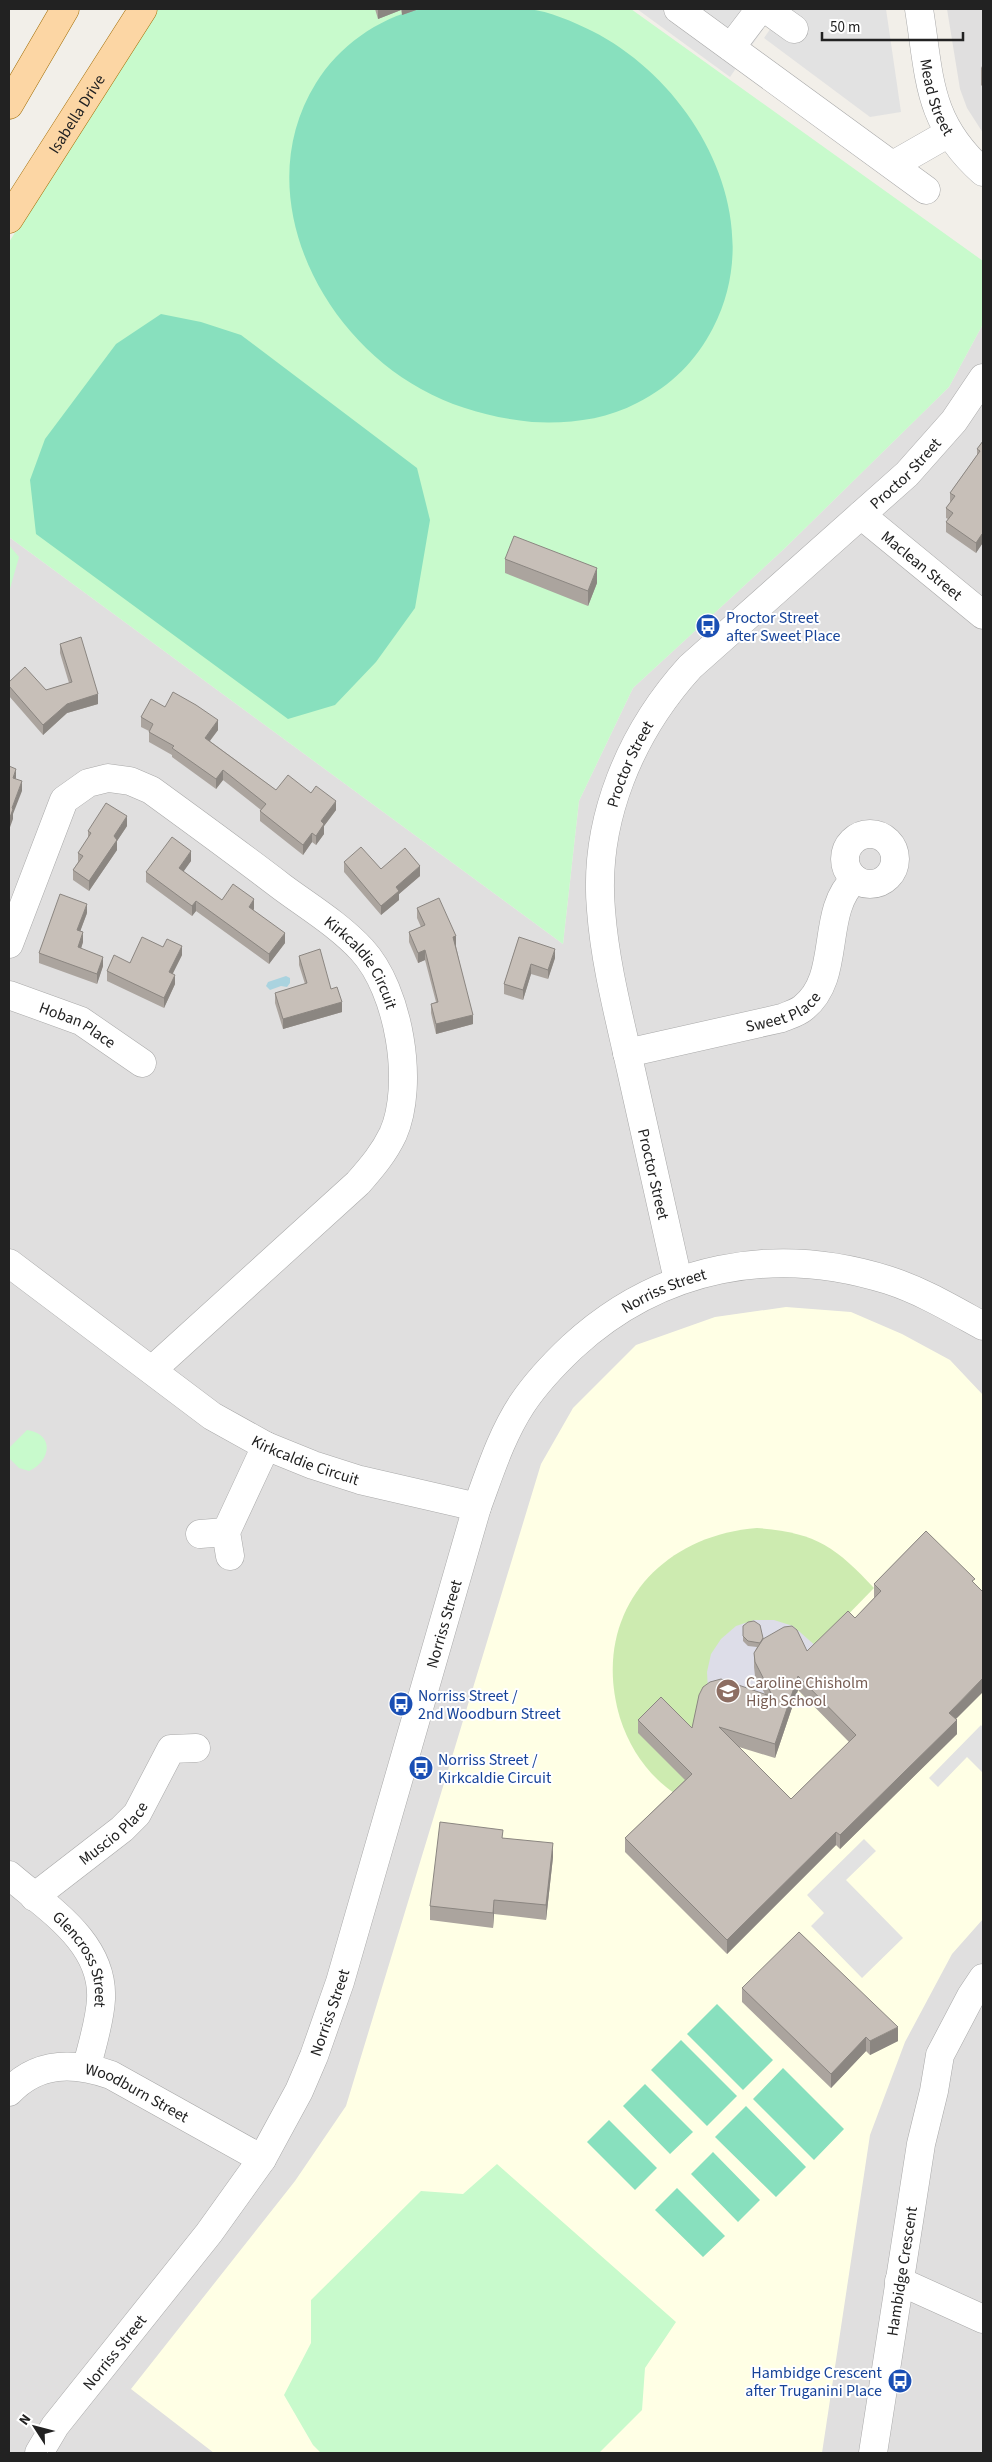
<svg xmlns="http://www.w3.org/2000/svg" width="992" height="2462" font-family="'Source Sans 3',sans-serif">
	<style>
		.residential { fill: #e0dfdf }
		.education { fill: #ffffe5 }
		.grass { fill: #cdebb0 }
		.park { fill: #c8facc }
		.pitch { fill: #88e0be }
		.parking { fill: #e2e2e2 }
		.plaza { fill: #dddde8 }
		.water { fill: #aad3df }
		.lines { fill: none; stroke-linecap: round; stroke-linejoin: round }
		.minor-casing { stroke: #a9a9a9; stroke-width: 29 }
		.major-casing { stroke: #a06b00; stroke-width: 29 }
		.minor { stroke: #fff; stroke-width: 28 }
		.major { stroke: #fcd6a4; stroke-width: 28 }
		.wall { fill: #aba49e; fill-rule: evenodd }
		.shaded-wall { fill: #8b8681 }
		.building { fill: #c7bfb8; stroke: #8b8681; fill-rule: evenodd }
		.labels { text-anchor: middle; stroke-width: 4; stroke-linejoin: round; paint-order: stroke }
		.street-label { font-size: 16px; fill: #222; stroke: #fff }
		.transit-label { font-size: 16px; fill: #164399; stroke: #fff; text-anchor: start }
		.education-label { font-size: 16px; fill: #785e54; stroke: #fff; text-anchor: start }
	</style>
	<rect width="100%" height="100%" fill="#f2efe9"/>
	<path class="residential" d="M947 9H983V133L967 108 960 89Z
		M983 324V2453H9V537L563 944 579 801 633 688 784 549 949 387Z"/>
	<path class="education" d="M786 1307 851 1312 902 1334 950 1360 983 1395V1919L952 1954 905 2042 870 2135 822 2453H214L131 2389 295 2181 346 2106 541 1464 573 1408 636 1345 715 1317Z"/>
	<path class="grass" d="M757 1528C815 1532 836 1547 874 1588L674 1793C647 1774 630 1749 620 1718 590 1617 656 1536 757 1528Z"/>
	<path class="park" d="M158 9H631L983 261V324L949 387 784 549 633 688 579 801 563 944 9 537V242Z
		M9 545 19 557 9 592Z
		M27 1430C55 1434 51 1461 29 1471L19 1468 9 1458V1448Z
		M497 2164 676 2322 645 2368 642 2410 599 2453H321L313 2445 284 2395 311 2343V2300L421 2191 463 2194Z"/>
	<path class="pitch" d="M419 9C455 9 492 5 528 9 550 11 573 22 592 31 695 83 770 218 713 328 696 361 671 386 637 403 605 420 568 424 532 422 493 418 455 408 421 389 317 332 249 191 316 83 339 46 377 19 419 9Z
		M161 314 201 322 241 335 417 468 430 520 415 608 376 662 335 705 288 719 36 534 30 480 45 439 116 344Z
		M717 2004 773 2060 743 2090 687 2034Z
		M681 2040 737 2096 707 2126 651 2070Z
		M783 2068 844 2129 814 2160 753 2099Z
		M645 2084 693 2132 670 2154 623 2106Z
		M746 2106 806 2167 776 2197 715 2137Z
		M609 2120 657 2168 635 2190 587 2142Z
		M713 2152 760 2200 738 2222 691 2174Z
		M677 2188 725 2236 703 2257 655 2210Z"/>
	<path class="parking" d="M637 9H777L730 77Z
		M784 9H886L901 112 870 117 764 38Z
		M981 1725 983 1728V1773L967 1757 938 1787 929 1778Z
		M864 1839 876 1851 846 1880 903 1938 862 1978 811 1926 824 1913 807 1895Z"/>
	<path class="plaza" d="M754 1620H774L793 1626 817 1647 735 1727 708 1690 707 1672 711 1654 721 1639 736 1626Z"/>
	<path class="water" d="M286 976 290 978V983L287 987 281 986 270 990 266 986 268 982Z"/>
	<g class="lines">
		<defs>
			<g id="minor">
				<path d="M678 9 926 190"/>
				<path d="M766 9 794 29"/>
				<path id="s1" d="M919 9C930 78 927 122 983 172"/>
				<path d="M731 47 760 9"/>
				<path d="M893 165 949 133"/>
				<path id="s2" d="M861 515 983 615"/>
				<circle cx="870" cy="859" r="25"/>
				<path id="s3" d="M9 944 64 800 88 783 108 778 130 781 151 790C195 822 239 854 282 887 309 907 339 925 362 950 399 990 415 1084 393 1134 384 1153 372 1167 358 1183L152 1370"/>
				<path id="s4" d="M9 995 81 1021 142 1063"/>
				<path id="s5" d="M627 1053 782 1018C789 1015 797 1013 803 1008 843 977 819 912 855 879"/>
				<path id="s6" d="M9 1263 212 1416 266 1446 313 1465 360 1480 477 1507"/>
				<path id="s7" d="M678 1280C663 1210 647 1140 631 1070 619 1016 605 964 601 910 593 820 631 732 690 667L907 474 954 421 983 378"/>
				<path d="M200 1534 226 1532"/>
				<path d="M230 1556 226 1532 266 1446"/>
				<path id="s8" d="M9 1875C47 1908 104 1942 101 1999 100 2021 92 2045 87 2066"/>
				<path id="s9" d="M34 1897 122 1829 137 1814 171 1749 196 1748"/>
				<path id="s10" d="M9 2092C38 2061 74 2062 111 2075L262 2159"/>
				<path d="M899 2281 983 2319"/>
				<path id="s11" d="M39 2453 55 2426 209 2233 262 2159 299 2091 314 2056 340 1982 477 1507C490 1472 501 1436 522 1404 536 1383 554 1364 572 1347 660 1266 774 1244 888 1280 922 1291 952 1309 983 1326"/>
				<path id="s12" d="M873 2453 921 2144 934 2091 940 2055 971 1996 983 1978"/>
			</g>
			<g id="major">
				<path d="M9 105 65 9"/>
				<path id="s13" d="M9 219 143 9"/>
			</g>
		</defs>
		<use href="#minor" class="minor-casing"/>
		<use href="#major" class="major-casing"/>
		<use href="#minor" class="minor"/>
		<use href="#major" class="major"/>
	</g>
	<path class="wall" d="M375 9H419L402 15 401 10 378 19Z
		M983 64V87L981 85V68Z
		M983 441V545L982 544 976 553 946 532V522L948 519 946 518V508L950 503V493L977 455V449Z
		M505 559 597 583 588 606 505 573Z
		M60 644 98 704 67 713 43 735 9 696V682L46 690 69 683 60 653Z
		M165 707 218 730 210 741 276 790 311 793 336 810 324 826V834L316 845 312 842 303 855 260 821V811L261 810 223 780 216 789 172 757V755L149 742V731L141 727V717Z
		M127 826 117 841V850L89 891 73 880V870L78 862V853L88 838V831Z
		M191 861 183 871 222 900 254 909 253 910 285 943 269 964 196 911 192 916 146 882V872Z
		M344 862 381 869 420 876 399 894V900L381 915 344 872Z
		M417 908 456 946 473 1024 436 1034 431 1013V1004L436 1002 425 960 418 963 409 942V932L421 927 417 918Z
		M87 913 80 931 83 942 81 949 103 966 97 984 39 963V953Z
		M519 937 555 958 548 979 531 974 523 1000 504 994V984Z
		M182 955 173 973 175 984 164 1008 107 981V971L130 963Z
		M299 956 331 989 342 1012 283 1029 275 1003V993L305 984 299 965Z
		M926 1531 956 1719 957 1734 840 1849 836 1845 727 1954 625 1852V1838L685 1780 638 1733V1720L692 1728 765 1694 755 1676 754 1667V1653L757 1647 748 1646 743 1641V1626L763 1638 807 1651 855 1618 874 1598V1584ZM798 1690 849 1742 791 1799 739 1747 775 1758Z
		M503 1838 553 1857 546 1920 494 1914 493 1928 430 1920V1906Z
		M742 1988 898 2041 870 2055 866 2051 831 2088 742 2002Z"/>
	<path class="shaded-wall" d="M378 9H401V10L378 19Z
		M402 9H419L402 15Z
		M982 534V544L976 553V543Z
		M597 568V583L588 606V591Z
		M98 694V704L67 713 43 735V725L67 704Z
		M218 720V730L205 747V738Z
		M16 769V778L13 788V778Z
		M223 770V780L216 789V779Z
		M22 781V791L13 814V819L9 830V820L12 808Z
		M336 801V810L324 826V834L316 845V836L321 821Z
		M127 816V826L117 841V850L89 891V881L114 836Z
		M312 833V842L303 855V845Z
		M191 851V861L179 878V868Z
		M420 866V876L399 894V900L381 915V906L396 887Z
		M254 899V909L249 916V907Z
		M196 901V911L192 916V906Z
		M87 904V913L77 940V930Z
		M83 932V942L78 957V947Z
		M285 933V943L269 964V954Z
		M456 936V946L453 947V937Z
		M182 946V955L169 981V972Z
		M555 949V958L548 979V970Z
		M425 950V960L418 963V953Z
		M103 957V966L97 984V974Z
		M531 964V974L523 1000V990Z
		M175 975V984L164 1008V998Z
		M342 1002V1012L283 1029V1019Z
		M473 1015V1024L436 1034V1024Z
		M798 1676V1690L775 1758V1744Z
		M983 1678V1692L949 1726V1713Z
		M957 1720V1734L840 1849V1835Z
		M836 1832V1845L727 1954V1940Z
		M553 1843V1857L546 1920V1905Z
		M494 1900V1914L493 1928V1913Z
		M898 2027V2041L870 2055V2041Z
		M866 2037V2051L831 2088V2074Z"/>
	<path class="building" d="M983 441V535L982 534 976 543 946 522 953 513 946 508 955 496 950 493 980 451 977 449Z
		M514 536 597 568 588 591 505 559Z
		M81 637 98 694 67 704 43 725 9 686V682L25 667 46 690 72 682 60 644Z
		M173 692 196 705 218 720 205 738 276 790 288 775 311 793 316 786 336 801 321 821 324 824 316 836 312 833 303 845 260 811 266 804 223 770 216 779 172 748 174 746 149 732 153 724 141 717 151 699 165 707Z
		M9 766 16 769 13 778 22 781 12 808 13 809 9 820Z
		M106 803 127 816 114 836 117 840 89 881 73 870 83 856 78 853 91 833 88 831Z
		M172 837 191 851 179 868 222 900 233 884 254 899 249 907 285 933 269 954 196 901 192 906 146 872Z
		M361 847 381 869 405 848 420 866 396 887 399 891 381 906 344 862Z
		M60 894 87 904 77 930 83 932 78 947 103 957 97 974 39 953Z
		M439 898 456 936 453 937 473 1015 436 1024 431 1004 438 1002 425 950 418 953 409 932 425 925 417 908Z
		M142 937 163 947 167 939 182 946 169 972 175 975 164 998 107 971 114 955 130 963Z
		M519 937 555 949 548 970 531 964 523 990 504 984Z
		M320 949 331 989 337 987 342 1002 283 1019 275 993 307 983 299 956Z
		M926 1531 975 1579 972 1581 983 1592V1678L949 1713 957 1720 840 1835 836 1832 727 1940 625 1838 692 1774 638 1720 661 1697 692 1728 699 1695 703 1687 710 1682 721 1679 773 1697 755 1662 754 1653 763 1639 784 1627 792 1626 797 1630 807 1651 848 1611 855 1618 881 1591 874 1584ZM798 1676 856 1735 791 1799 719 1727 775 1744Z
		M754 1621 760 1625 763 1638 760 1643 748 1641 743 1636V1626L748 1622Z
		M440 1822 503 1830 502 1838 553 1843 546 1905 494 1900 493 1913 430 1906Z
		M799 1932 898 2027 870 2041 866 2037 831 2074 742 1988Z"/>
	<defs>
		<symbol id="bus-disc" viewBox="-11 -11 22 22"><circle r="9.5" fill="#1a4fb4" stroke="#fff"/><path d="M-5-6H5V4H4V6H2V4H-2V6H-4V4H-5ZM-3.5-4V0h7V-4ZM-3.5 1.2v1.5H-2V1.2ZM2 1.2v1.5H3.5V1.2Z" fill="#fff"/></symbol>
		<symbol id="school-disc" viewBox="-11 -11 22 22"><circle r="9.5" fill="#8d6e63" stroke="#fff"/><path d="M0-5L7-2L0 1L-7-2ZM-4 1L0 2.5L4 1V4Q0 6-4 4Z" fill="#fff"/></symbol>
	</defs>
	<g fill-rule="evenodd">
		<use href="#bus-disc" x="694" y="612" width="28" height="28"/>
		<use href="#school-disc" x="714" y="1677" width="28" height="28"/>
		<use href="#bus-disc" x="387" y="1690" width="28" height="28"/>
		<use href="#bus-disc" x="407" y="1754" width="28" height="28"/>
		<use href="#bus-disc" x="886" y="2367" width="28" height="28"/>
	</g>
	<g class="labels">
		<g class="street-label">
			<text dy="6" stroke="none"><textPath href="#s1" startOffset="90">Mead Street</textPath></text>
			<text dy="6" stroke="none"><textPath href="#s13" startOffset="125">Isabella Drive</textPath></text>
			<text dy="6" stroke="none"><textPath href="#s7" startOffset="934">Proctor Street</textPath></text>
			<text dy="6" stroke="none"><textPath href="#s2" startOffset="79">Maclean Street</textPath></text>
			<text dy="6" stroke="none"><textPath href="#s7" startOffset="529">Proctor Street</textPath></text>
			<text dy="6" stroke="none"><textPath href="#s3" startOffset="524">Kirkcaldie Circuit</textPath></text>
			<text dy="6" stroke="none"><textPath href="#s5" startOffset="162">Sweet Place</textPath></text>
			<text dy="6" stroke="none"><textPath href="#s4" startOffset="75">Hoban Place</textPath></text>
			<text transform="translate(654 1174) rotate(77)" y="6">Proctor Street</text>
			<text dy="6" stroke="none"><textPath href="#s11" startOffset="1355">Norriss Street</textPath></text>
			<text dy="6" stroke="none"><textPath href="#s6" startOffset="358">Kirkcaldie Circuit</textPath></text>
			<text dy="6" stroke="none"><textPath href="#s11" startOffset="936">Norriss Street</textPath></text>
			<text dy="6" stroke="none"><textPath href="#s9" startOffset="102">Muscio Place</textPath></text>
			<text dy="6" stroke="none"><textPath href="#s8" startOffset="115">Glencross Street</textPath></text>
			<text dy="6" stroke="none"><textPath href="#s11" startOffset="531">Norriss Street</textPath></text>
			<text dy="6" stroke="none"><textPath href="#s10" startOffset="141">Woodburn Street</textPath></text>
			<text dy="6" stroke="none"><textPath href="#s12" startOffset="184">Hambidge Crescent</textPath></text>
			<text dy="6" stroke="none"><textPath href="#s11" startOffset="126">Norriss Street</textPath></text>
		</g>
		<g class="transit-label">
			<text x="726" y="623">Proctor Street<tspan x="726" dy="18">after Sweet Place</tspan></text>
			<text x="418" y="1701">Norriss Street /<tspan x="418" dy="18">2nd Woodburn Street</tspan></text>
			<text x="438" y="1765">Norriss Street /<tspan x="438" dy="18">Kirkcaldie Circuit</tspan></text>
			<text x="882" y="2378" text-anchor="end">Hambidge Crescent<tspan x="882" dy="18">after Truganini Place</tspan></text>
		</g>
		<g class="education-label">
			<text x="746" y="1688">Caroline Chisholm<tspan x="746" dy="18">High School</tspan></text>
		</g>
	</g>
	<rect width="992" height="2462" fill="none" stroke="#222222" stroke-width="20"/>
	<g transform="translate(35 2427) rotate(306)" stroke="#ffffff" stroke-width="4" paint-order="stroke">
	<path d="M0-4L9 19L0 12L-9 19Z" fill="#222222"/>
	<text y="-8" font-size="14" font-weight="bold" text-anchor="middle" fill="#222222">N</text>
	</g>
	<path d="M822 32v8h141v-8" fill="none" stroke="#222222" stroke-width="2.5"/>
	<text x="830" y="32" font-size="15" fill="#222222" stroke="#ffffff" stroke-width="4" paint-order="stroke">50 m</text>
</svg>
